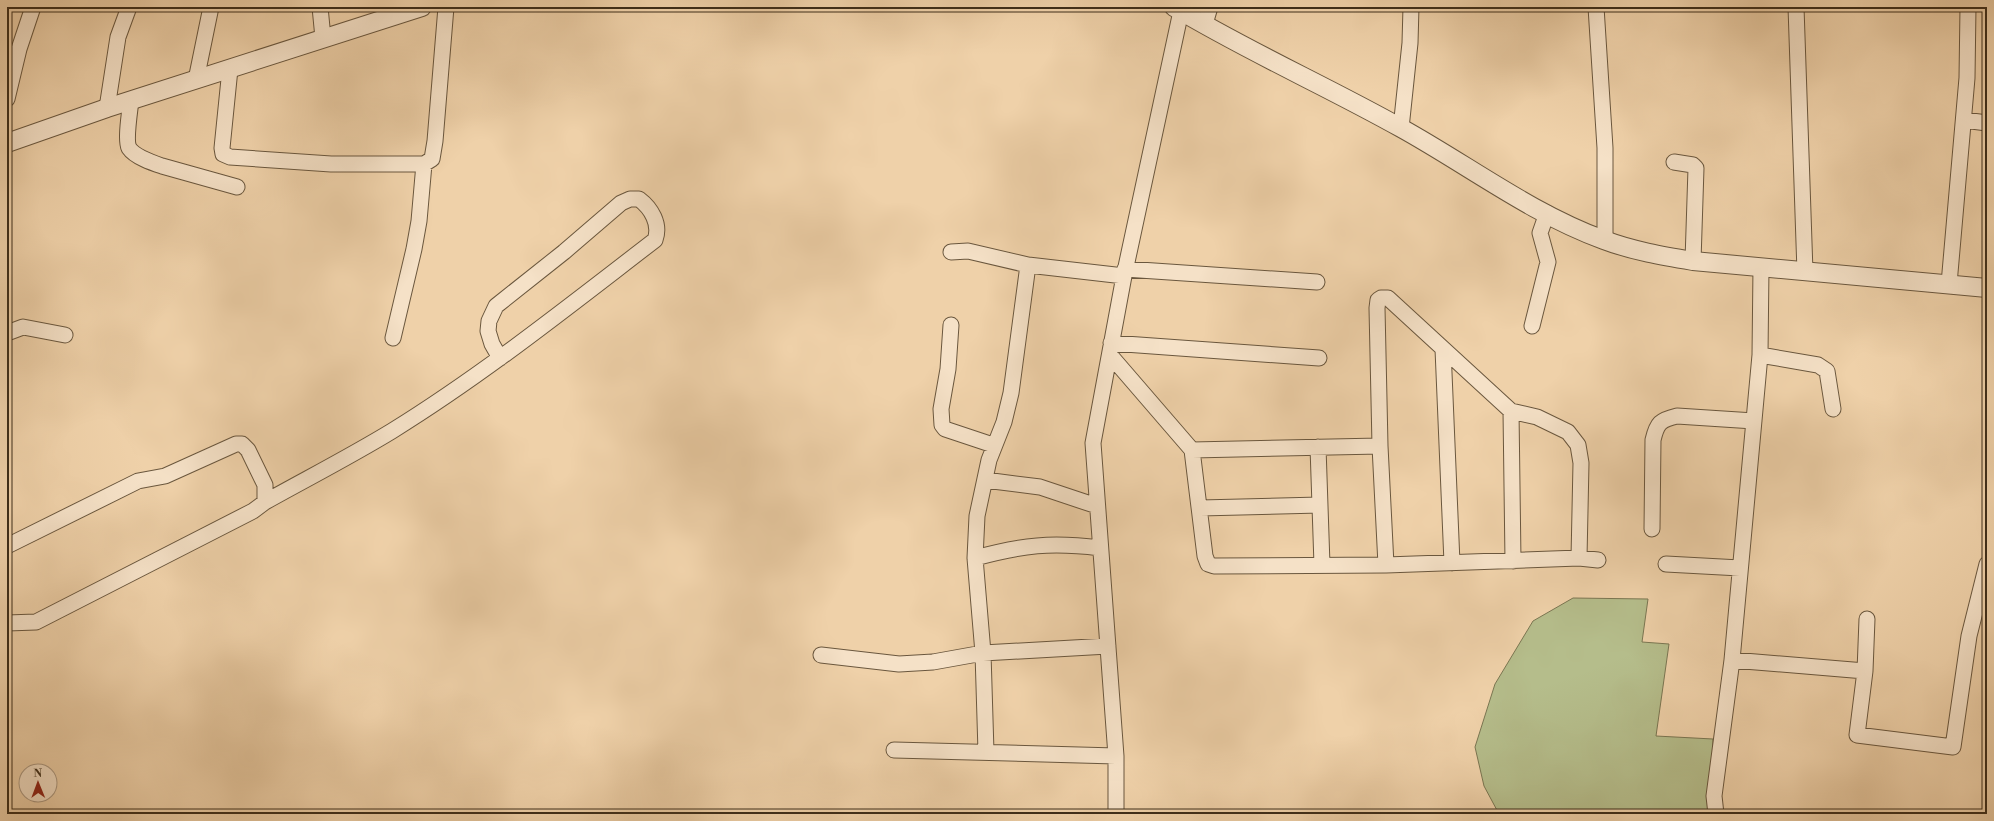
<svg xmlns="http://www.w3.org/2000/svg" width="1994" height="821" font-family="'Libre Bodoni',serif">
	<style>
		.green { fill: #b5bd8b; stroke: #7a7652 }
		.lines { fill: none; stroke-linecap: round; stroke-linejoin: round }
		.minor-casing { stroke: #6a573e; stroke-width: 17 }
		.tertiary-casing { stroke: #6a573e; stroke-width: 20 }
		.minor { stroke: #f5e1c7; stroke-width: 15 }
		.tertiary { stroke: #f5e1c7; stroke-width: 18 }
	</style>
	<rect width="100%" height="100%" fill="#efd1a9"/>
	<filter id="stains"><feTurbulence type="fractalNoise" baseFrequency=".005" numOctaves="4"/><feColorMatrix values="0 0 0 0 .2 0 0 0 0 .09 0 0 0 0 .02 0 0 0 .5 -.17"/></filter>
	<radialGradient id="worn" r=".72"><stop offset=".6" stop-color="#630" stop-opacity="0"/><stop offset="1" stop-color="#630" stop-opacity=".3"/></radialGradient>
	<path class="green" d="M1573 598 1648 599 1642 642 1669 644 1656 736 1713 739 1712 814H1499L1484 786 1475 747 1495 684 1533 621Z"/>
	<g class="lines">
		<defs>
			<path id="minor" d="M320 7 323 38
				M1596 7 1605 148V241
				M1796 7 1805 272
				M1205 24 1210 7
				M230 69 222 148 223 154 230 157 331 164H424L432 159 435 141 446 7
				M196 80 211 7
				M7 99 19 49 33 7
				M131 100C130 110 125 140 129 148 135 157 153 163 162 166L237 187
				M107 108 118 37 129 7
				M1964 120 1987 123
				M1401 128 1410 43 1411 7
				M1674 162 1693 165 1696 168 1693 261
				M951 252 968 251 1028 265 1124 276
				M1125 269 1317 282
				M1949 284 1967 78 1968 7
				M951 325 948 369 941 409 942 425 945 429 993 445
				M1532 326 1548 262 1540 233 1547 213
				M7 333 23 327 65 335
				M393 338 414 249 419 221 424 164
				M1111 343 1319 358
				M1443 349 1452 563
				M1110 355 1192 450 1205 556 1208 564 1214 566 1386 565 1579 558 1598 560
				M1760 355 1818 365 1827 371 1833 409
				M1511 411 1537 417 1568 432 1578 445 1581 463 1579 558
				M1318 447 1322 565
				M1192 450 1380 446
				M985 480 1040 487 1097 506
				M265 502C308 478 351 456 392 431 484 374 569 306 655 240 661 224 651 208 639 199H630L621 203 564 252 496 306 489 321 488 331 492 344 500 358
				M1200 508 1320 505
				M1652 529 1653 440C1657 423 1660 420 1677 416L1754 421
				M7 546 138 481 165 476 236 444H242L248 450 265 485V502L253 511 36 622 7 623
				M975 558C1023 545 1051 542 1100 548
				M1666 564 1740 568
				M1386 565 1380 446 1377 308 1378 300 1381 298H1388L1511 411 1513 561
				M821 655 899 664 933 662 983 653 1108 646
				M1732 660 1865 671 1857 735 1953 747 1969 636 1987 564
				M1865 671 1867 619
				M894 750 1116 756
				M986 752 983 653 975 558 977 516 989 460 1004 422 1011 393 1028 265
				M1116 814V756L1093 443 1124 276 1181 11
				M1716 814 1714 796 1732 660 1760 355 1761 267"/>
			<path id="tertiary" d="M1174 7C1247 51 1326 86 1401 128 1468 165 1532 214 1604 240 1633 251 1663 256 1693 261L1987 288
				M7 143 107 108 422 7"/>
		</defs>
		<use href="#minor" class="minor-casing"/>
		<use href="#tertiary" class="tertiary-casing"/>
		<use href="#minor" class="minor"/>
		<use href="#tertiary" class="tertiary"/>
	</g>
	<rect width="1994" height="821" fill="none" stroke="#efd1a9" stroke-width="24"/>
	<rect x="8" y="8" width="1978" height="805" fill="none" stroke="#3e2e1a" stroke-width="2"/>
	<rect x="12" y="12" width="1970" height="797" fill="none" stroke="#3e2e1a"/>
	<g transform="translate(38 783) rotate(359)"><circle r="19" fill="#f5e1c7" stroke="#ac9982"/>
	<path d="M0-3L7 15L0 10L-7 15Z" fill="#8f2418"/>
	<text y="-6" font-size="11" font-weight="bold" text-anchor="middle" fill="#3e2e1a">N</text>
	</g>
	<rect width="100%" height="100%" filter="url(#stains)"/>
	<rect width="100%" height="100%" fill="url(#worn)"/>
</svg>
